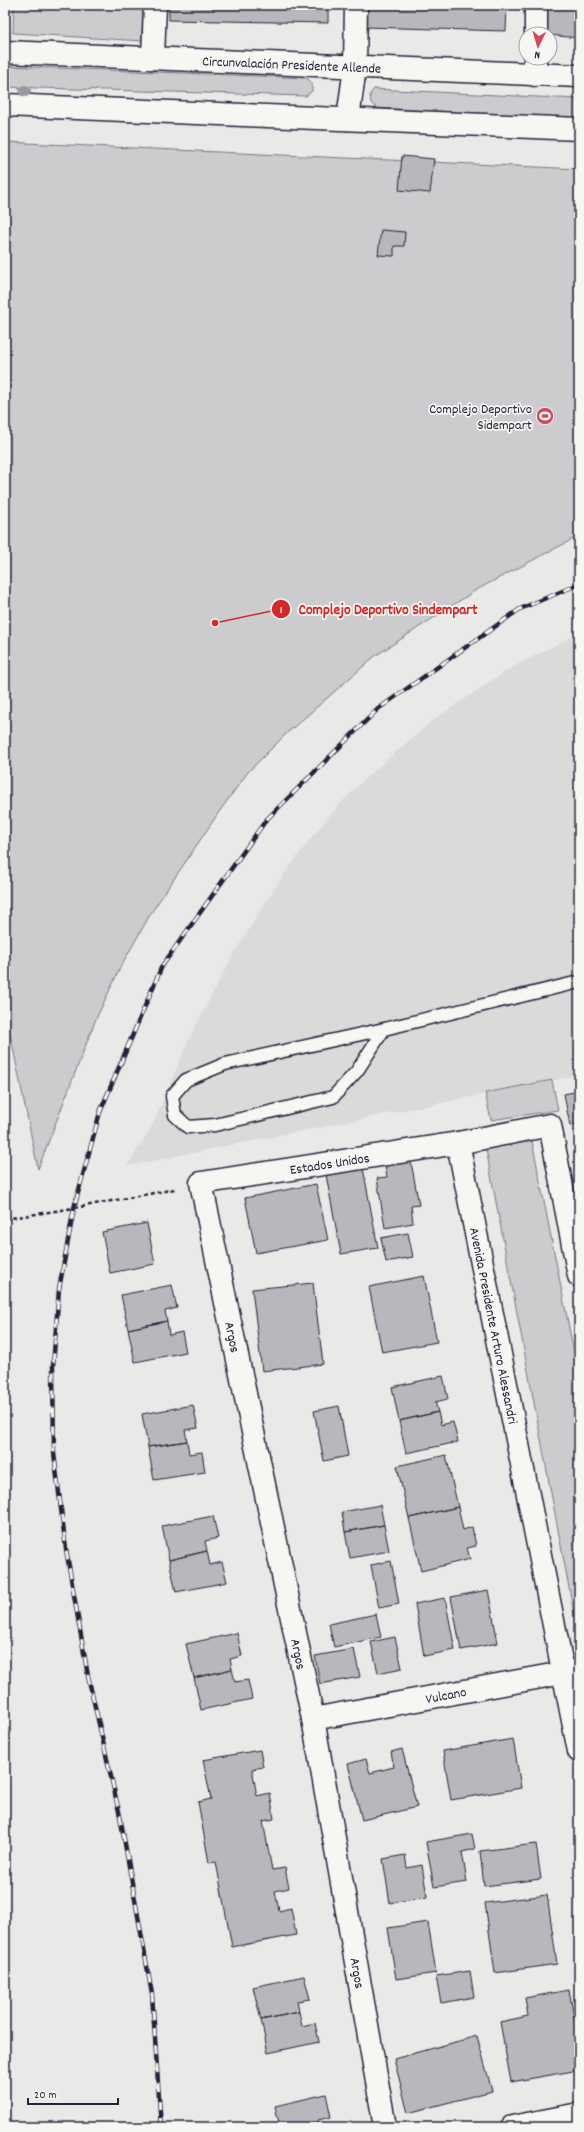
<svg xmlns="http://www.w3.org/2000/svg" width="584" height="2132" font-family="Dekko,sans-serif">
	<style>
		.built { fill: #dadada }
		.green { fill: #ccccce; stroke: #777784 }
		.building { fill: #b8b8bc; stroke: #22223b }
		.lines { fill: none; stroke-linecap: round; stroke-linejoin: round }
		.lane-casing { stroke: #22223b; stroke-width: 15 }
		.street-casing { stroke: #22223b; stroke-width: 25 }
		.secondary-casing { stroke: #22223b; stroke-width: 25 }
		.path { stroke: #22223b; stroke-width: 2.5; stroke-dasharray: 4 3; stroke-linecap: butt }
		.lane { stroke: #f6f6f2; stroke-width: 12 }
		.street { stroke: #f6f6f2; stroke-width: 22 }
		.secondary { stroke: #f6f6f2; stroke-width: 22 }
		.rail-casing { stroke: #22223b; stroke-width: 4.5 }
		.rail { stroke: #f6f6f2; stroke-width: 3; stroke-dasharray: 9; stroke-linecap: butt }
		.tree { fill: #9898a1 }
		.labels { text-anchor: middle; stroke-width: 3.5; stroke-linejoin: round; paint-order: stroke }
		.street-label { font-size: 14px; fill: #22223b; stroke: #f6f6f2 }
		.poi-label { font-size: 14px; fill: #22223b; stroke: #f6f6f2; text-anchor: end }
		.leader { fill: none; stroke: #d62828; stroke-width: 1.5 }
		.callout-dot { fill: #d62828; stroke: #f6f6f2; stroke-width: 1.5 }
		.mark-label { font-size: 12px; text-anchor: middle; font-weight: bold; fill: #fff }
		.callout-label { font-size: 15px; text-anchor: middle; font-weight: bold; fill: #d62828; stroke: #f6f6f2; stroke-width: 3.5; stroke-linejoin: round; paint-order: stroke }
	</style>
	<rect width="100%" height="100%" fill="#e9e9e7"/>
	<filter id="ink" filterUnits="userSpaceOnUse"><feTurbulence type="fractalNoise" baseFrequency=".025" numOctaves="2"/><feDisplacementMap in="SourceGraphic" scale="8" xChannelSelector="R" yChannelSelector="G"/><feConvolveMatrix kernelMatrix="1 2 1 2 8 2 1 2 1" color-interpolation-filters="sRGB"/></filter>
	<g filter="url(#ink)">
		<path class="built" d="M579 633V1075L127 1166 151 1128 190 1037 230 960 279 881 311 838 337 807 368 776 433 720 509 669Z"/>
		<path class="green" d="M14 5H143L142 41 13 33Z
			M5 66 307 78 312 83V91L306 96 5 87Z
			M374 89 579 99V118L377 108 371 103 370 94Z
			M5 142 579 169V536L476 590 375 656 286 734 248 772 219 812 151 913 121 966 95 1021 38 1169 5 1009Z
			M552 1080 558 1110 491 1120 485 1093Z
			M532 1141 579 1378V1632L577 1630 486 1149Z"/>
		<path class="building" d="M169 5H328V23L169 20Z
			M365 5 475 7V5H507L506 31 365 27Z
			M539 5H579V38L538 34Z
			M402 156 434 159 430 193 399 190Z
			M381 230 405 232 404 246H394V256L378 255Z
			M579 1091V1124L570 1126 564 1094Z
			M411 1162 419 1205 411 1206 413 1223 385 1228 377 1178 387 1177 385 1165Z
			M363 1168 378 1248 341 1254 326 1175Z
			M316 1184 328 1240 256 1253 245 1198Z
			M147 1223 155 1264 110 1273 102 1232Z
			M408 1233 413 1257 386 1262 381 1238Z
			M424 1276 437 1342 382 1352 369 1287Z
			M313 1283 323 1364 262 1371 252 1289Z
			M172 1285 177 1308 165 1311 167 1321 128 1329 121 1295Z
			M167 1321 169 1335 182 1332 186 1352 135 1362 128 1329Z
			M443 1376 448 1399 435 1402 438 1412 399 1421 392 1387Z
			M193 1405 198 1428 185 1430 187 1441 148 1447 142 1414Z
			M339 1406 348 1456 324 1461 314 1411Z
			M438 1412 441 1425 453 1422 458 1442 406 1453 399 1421Z
			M187 1441 189 1454 202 1452 205 1472 154 1480 148 1447Z
			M446 1455 458 1507 409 1518 397 1466Z
			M380 1505 384 1525 345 1532 342 1512Z
			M458 1507 463 1530 472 1527 476 1546 467 1548 470 1559 421 1571 409 1518Z
			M213 1516 218 1538 205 1541 207 1551 169 1560 162 1526Z
			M384 1525 389 1551 350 1558 345 1532Z
			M207 1551 210 1565 222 1562 227 1582 176 1592 169 1560Z
			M391 1561 399 1604 379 1608 371 1565Z
			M488 1590 498 1643 461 1650 451 1597Z
			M445 1598 455 1650 424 1656 415 1604Z
			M376 1614 381 1637 334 1647 329 1624Z
			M237 1633 242 1656 230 1659 232 1669 194 1678 186 1644Z
			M395 1637 402 1668 378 1673 371 1642Z
			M354 1649 360 1677 320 1684 315 1656Z
			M232 1669 235 1682 248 1680 252 1699 201 1710 194 1678Z
			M513 1739 521 1788 451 1800 443 1751Z
			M402 1749 417 1807 362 1820 348 1764 366 1759 370 1773 394 1767 391 1752Z
			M260 1750 263 1767 252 1769 257 1796 270 1793 274 1819 263 1821 272 1870 285 1868 289 1888 275 1891 279 1911 291 1908 296 1935 232 1947 216 1862 209 1863 198 1802 211 1799 203 1760Z
			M472 1834 475 1849 462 1852 467 1882 434 1887 426 1842Z
			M536 1844 541 1879 484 1886 480 1851Z
			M405 1855 407 1868 422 1865 427 1897 390 1903 383 1859Z
			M547 1895 557 1964 495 1973 485 1903Z
			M428 1922 436 1973 396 1979 388 1928Z
			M470 1971 474 1997 441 2003 436 1976Z
			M304 1976 310 1999 297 2001 299 2012 261 2020 253 1987Z
			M569 1990 579 2044V2070L511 2082 500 2022 528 2016 525 1998Z
			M299 2012 302 2026 315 2023 319 2042 268 2053 261 2020Z
			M477 2036 492 2091 408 2113 394 2059Z
			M326 2094 331 2117 318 2120 320 2127H280L275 2106Z"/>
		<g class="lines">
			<defs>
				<path id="lane" d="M384 1029 357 1071 333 1097 215 1125 188 1127 175 1115 172 1096 186 1080 225 1064 384 1029 579 982"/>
				<g id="street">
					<path d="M536 34V5"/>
					<path d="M153 58 155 5"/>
					<path d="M535 75V58"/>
					<path d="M348 119 355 67 356 5"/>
					<path id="s1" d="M458 1143 579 1751"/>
					<path id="s2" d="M313 1719 579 1670"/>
					<path id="s3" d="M385 2127 313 1719 201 1183 458 1143 550 1125 579 1276"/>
					<path d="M512 2127 579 2114"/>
				</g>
				<g id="secondary">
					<path id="s4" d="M5 52 579 76"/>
					<path d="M5 105 579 129"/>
				</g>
			</defs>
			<use href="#lane" class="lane-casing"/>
			<use href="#street" class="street-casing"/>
			<use href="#secondary" class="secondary-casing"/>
			<path class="path" d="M5 1219 74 1208 175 1189"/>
			<use href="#lane" class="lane"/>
			<use href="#street" class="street"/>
			<use href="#secondary" class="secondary"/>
			<defs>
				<path id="rail" d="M161 2127 152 1994 120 1816 88 1676 66 1549 54 1453 53 1366 59 1289 74 1208 100 1112 162 966 266 820 378 709 520 609 579 584"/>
			</defs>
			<use href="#rail" class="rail-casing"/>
			<use href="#rail" class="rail"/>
		</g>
		<circle class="tree" cx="25" cy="91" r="6"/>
	</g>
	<defs>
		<symbol id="stadium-disc" viewBox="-11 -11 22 22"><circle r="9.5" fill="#d1495b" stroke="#f6f6f2"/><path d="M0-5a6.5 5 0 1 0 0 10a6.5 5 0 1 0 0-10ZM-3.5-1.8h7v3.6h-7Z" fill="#fff"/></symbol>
	</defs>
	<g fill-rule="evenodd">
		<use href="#stadium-disc" x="535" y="406" width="20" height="20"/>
	</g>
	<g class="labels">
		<g class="street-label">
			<text dy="5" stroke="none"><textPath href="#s4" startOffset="287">Circunvalación Presidente Allende</textPath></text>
			<text dy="5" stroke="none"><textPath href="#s3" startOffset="1092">Estados Unidos</textPath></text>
			<text dy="5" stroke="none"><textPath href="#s1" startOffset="186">Avenida Presidente Arturo Alessandri</textPath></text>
			<text transform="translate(233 1337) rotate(78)" y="5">Argos</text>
			<text transform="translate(299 1654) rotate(78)" y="5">Argos</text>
			<text dy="5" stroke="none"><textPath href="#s2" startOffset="135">Vulcano</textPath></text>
			<text transform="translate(358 1973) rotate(80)" y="5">Argos</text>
		</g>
		<g class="poi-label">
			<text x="532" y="413">Complejo Deportivo<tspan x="532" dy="16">Sidempart</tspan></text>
		</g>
	</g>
	<path class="leader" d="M215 623L281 609"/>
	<g class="callout-dot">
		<circle cx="215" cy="623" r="4"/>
		<circle cx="281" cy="609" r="10"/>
	</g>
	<g class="mark-label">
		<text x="281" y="613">1</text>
	</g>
	<g class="callout-label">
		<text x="388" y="614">Complejo Deportivo Sindempart</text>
	</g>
	<rect width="584" height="2132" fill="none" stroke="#f6f6f2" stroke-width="20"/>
	<rect x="10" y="10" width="564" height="2112" fill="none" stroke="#22223b" stroke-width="1.5" filter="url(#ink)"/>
	<g transform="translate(538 46) rotate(185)"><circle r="19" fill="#f6f6f2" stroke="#a1a1a9"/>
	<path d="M0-3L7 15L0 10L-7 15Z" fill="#d1495b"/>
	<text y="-6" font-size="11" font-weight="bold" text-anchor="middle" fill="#22223b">N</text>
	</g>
	<path d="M28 2098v6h90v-6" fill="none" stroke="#22223b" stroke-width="2"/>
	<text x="34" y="2098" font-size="12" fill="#22223b" stroke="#f6f6f2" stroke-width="3" paint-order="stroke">20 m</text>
</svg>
